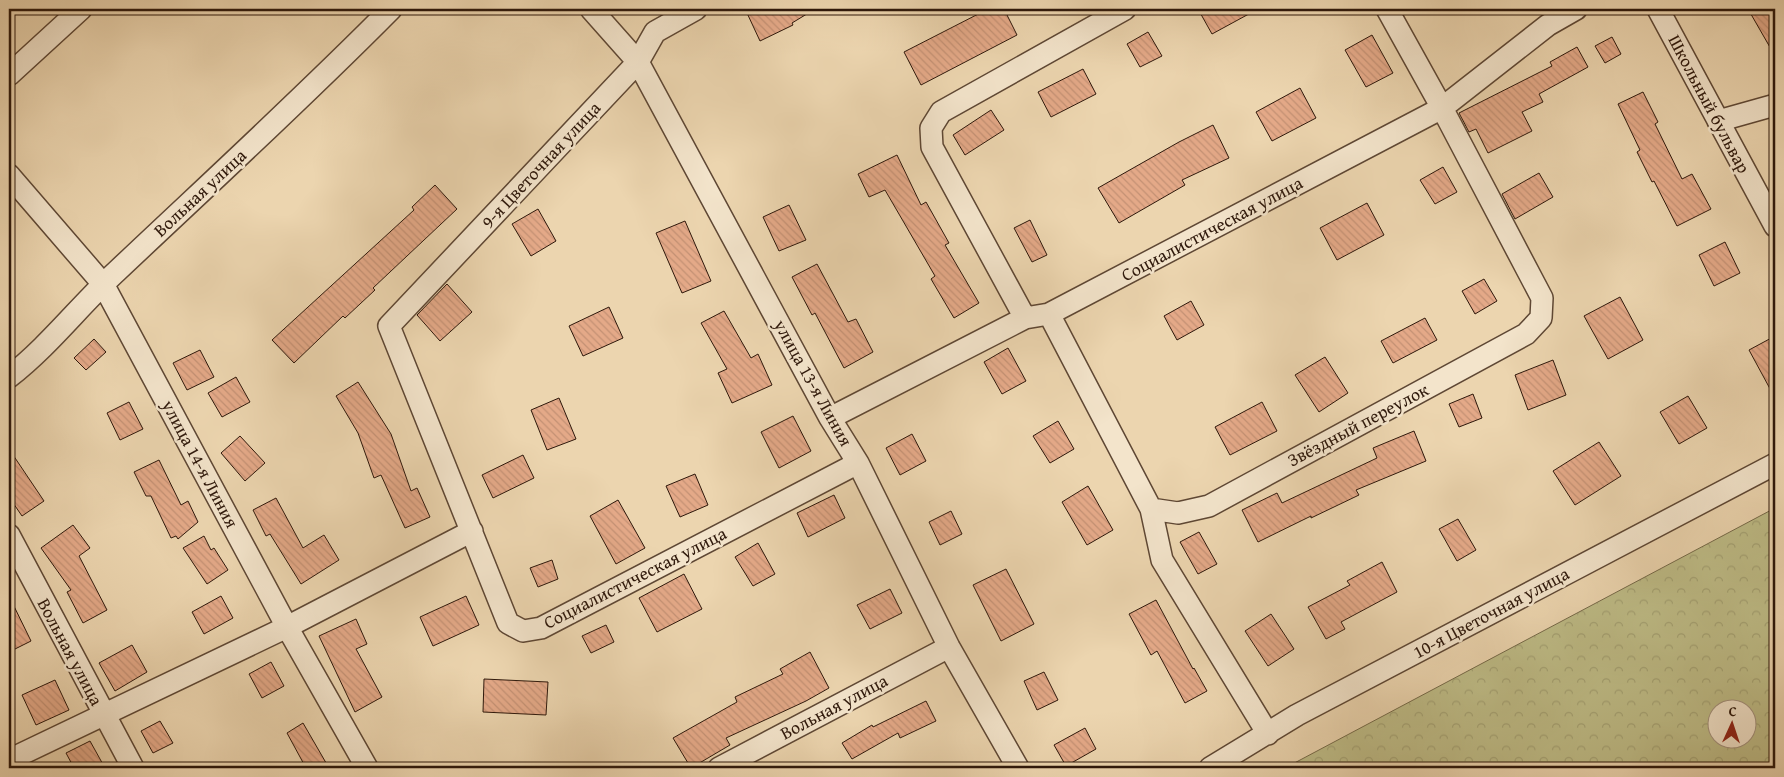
<svg xmlns="http://www.w3.org/2000/svg" width="1784" height="777" font-family="'Gentium Book Plus',serif">
	<style>
		.forest { fill: url(#forest-crowns); stroke: #766a49; fill-rule: evenodd }
		.building { fill: url(#building-back-hatch); stroke: #2e180b }
		.lines { fill: none; stroke-linecap: round; stroke-linejoin: round }
		.minor-casing { stroke: #5e4734; stroke-width: 24 }
		.minor { stroke: #f3e4cb; stroke-width: 21 }
		.labels { text-anchor: middle; stroke-width: 5; stroke-linejoin: round; paint-order: stroke }
		.street-label { font-size: 18px; fill: #2e180b; stroke: #f3e4cb }
	</style>
	<defs>
		<pattern id="forest-crowns" width="20" height="18" patternUnits="userSpaceOnUse" patternTransform="scale(1.25)"><rect width="20" height="18" fill="#bebc87"/><path d="M2 6a3 3 0 1 1 6 0M12 15a3 3 0 1 1 6 0" fill="none" stroke="#a4a173"/></pattern>
		<pattern id="building-back-hatch" width="6" height="6" patternUnits="userSpaceOnUse" patternTransform="scale(1.25)"><rect width="6" height="6" fill="#e4a988"/><path d="M-1 5l2 2M0 0l6 6M5-1l2 2" fill="none" stroke="#c49174"/></pattern>
	</defs>
	<rect width="100%" height="100%" fill="#ecd5af"/>
	<filter id="stains"><feTurbulence type="fractalNoise" baseFrequency=".004" numOctaves="4"/><feColorMatrix values="0 0 0 0 .2 0 0 0 0 .09 0 0 0 0 .02 0 0 0 .5 -.17"/></filter>
	<radialGradient id="worn" r=".72"><stop offset=".6" stop-color="#630" stop-opacity="0"/><stop offset="1" stop-color="#630" stop-opacity=".3"/></radialGradient>
	<path class="forest" d="M1775 508V768H1285ZM1716 710H1746V740H1716Z"/>
	<path class="building" d="M756 9H815L792 23 793 25 760 41 747 13Z
		M988 9H1004L1017 35 921 85 904 52Z
		M1198 9H1258L1212 34Z
		M1748 9H1775V56Z
		M1148 32 1162 56 1140 67 1127 44Z
		M1372 35 1393 73 1366 87 1345 50Z
		M1612 37 1621 54 1605 63 1595 46Z
		M1577 47 1588 67 1539 94 1543 102 1522 112 1532 131 1488 153 1476 129 1469 132 1459 113 1552 66 1550 62Z
		M1083 69 1096 94 1051 117 1038 92Z
		M1300 88 1316 118 1272 141 1256 112Z
		M1643 92 1658 122 1655 124 1682 179 1692 174 1711 209 1677 226 1654 181 1652 182 1637 152 1640 150 1618 104Z
		M991 110 1004 130 965 155 953 135Z
		M1213 125 1229 158 1182 180 1185 185 1119 223 1098 188 1179 142Z
		M897 155 921 205 926 202 949 243 945 245 979 303 954 318 931 279 935 276 885 190 869 197 858 174Z
		M1443 167 1457 192 1435 204 1420 180Z
		M1539 173 1553 197 1515 219 1502 194Z
		M435 185 457 209 373 288 375 290 345 318 343 316 294 363 272 340 414 210 412 207Z
		M1367 203 1384 235 1337 260 1320 228Z
		M789 205 806 240 779 251 763 217Z
		M538 209 556 241 531 256 512 224Z
		M1030 220 1047 255 1032 262 1014 228Z
		M685 221 711 281 682 293 656 233Z
		M1725 242 1740 273 1714 286 1699 255Z
		M817 264 848 322 856 319 873 352 844 368 815 313 812 315 792 277Z
		M1484 279 1497 301 1475 314 1462 291Z
		M447 284 472 312 440 341 417 315Z
		M1620 297 1643 340 1608 359 1584 316Z
		M1191 301 1204 325 1177 340 1164 316Z
		M609 307 623 338 583 356 569 326Z
		M724 311 751 358 758 354 772 385 732 403 718 373 727 369 701 323Z
		M1425 318 1437 340 1393 363 1381 341Z
		M1775 336V398L1749 350Z
		M94 339 106 352 86 370 74 358Z
		M1008 348 1026 381 1002 394 984 362Z
		M200 350 214 377 187 390 173 363Z
		M1325 357 1348 393 1319 412 1295 375Z
		M1553 360 1566 395 1528 410 1515 375Z
		M236 377 250 402 222 417 208 393Z
		M358 382 391 434 411 491 417 488 430 517 405 528 381 475 374 478 358 433 336 396Z
		M1473 394 1482 418 1459 427 1449 404Z
		M1688 396 1707 428 1679 444 1660 412Z
		M559 398 576 439 547 450 531 410Z
		M129 402 143 429 120 440 107 413Z
		M1262 402 1277 431 1230 455 1215 427Z
		M793 416 811 451 779 468 761 432Z
		M1058 421 1074 449 1050 463 1033 436Z
		M1414 431 1426 461 1356 490 1359 495 1311 518V516L1258 542 1242 510 1277 493 1282 503 1377 458 1373 448Z
		M912 434 926 461 900 475 886 448Z
		M240 436 265 463 245 481 221 453Z
		M1599 442 1621 476 1575 505 1553 471Z
		M9 449 44 501 22 516 9 497Z
		M523 455 534 478 493 498 482 475Z
		M159 460 181 505 188 501 198 522 178 539 176 536 171 538 151 496H146L134 472Z
		M695 474 708 505 680 517 666 486Z
		M1088 486 1113 530 1087 545 1062 502Z
		M834 495 845 518 808 537 797 513Z
		M276 498 303 548 324 535 339 560 301 584 270 534 266 536 253 510Z
		M618 500 645 548 616 564 590 516Z
		M951 511 962 534 940 545 929 522Z
		M1458 519 1476 550 1457 561 1439 529Z
		M73 525 90 548 79 556 107 610 83 623 67 592 71 590 41 548Z
		M1199 532 1217 564 1198 574 1180 542Z
		M204 536 211 550 214 548 228 570 207 584 183 548Z
		M758 543 775 574 753 586 735 557Z
		M552 560 558 579 538 587 530 568Z
		M1382 562 1397 592 1341 622 1345 629 1326 639 1308 607 1350 585 1347 581Z
		M1006 569 1034 624 1001 641 973 585Z
		M684 574 702 609 657 632 639 598Z
		M890 589 902 613 870 629 857 605Z
		M9 596 31 641 9 652Z
		M221 596 233 618 204 634 192 612Z
		M466 596 479 625 433 646 420 617Z
		M1156 600 1193 669 1194 668 1207 691 1185 703 1157 651 1151 655 1129 614Z
		M1271 614 1294 649 1268 666 1245 631Z
		M356 619 367 644 356 649 382 697 355 712 319 636Z
		M606 625 614 642 591 653 582 636Z
		M132 645 147 672 115 691 99 663Z
		M810 652 829 688 806 701 726 738 730 745 691 768 673 738 737 702 735 697 783 674 780 669Z
		M271 662 284 686 262 698 249 674Z
		M1044 672 1058 700 1037 710 1024 681Z
		M484 679 548 682 546 715 483 712Z
		M55 680 69 710 36 725 22 695Z
		M926 701 936 721 900 738 898 733 852 759 842 743 872 725 873 727Z
		M160 721 173 743 153 753 141 731Z
		M303 723 329 768H306L287 733Z
		M1085 728 1096 749 1066 766 1054 745Z
		M90 741 105 768H74L66 753Z"/>
	<g class="lines">
		<defs>
			<path id="minor" d="M591 9 638 62 830 418 858 463 949 647 1018 768
				M696 9 655 32 638 62 389 326 508 623 523 631 541 628 858 463
				M1658 9 1775 226
				M9 75 81 9
				M1718 121 1775 105
				M9 175 103 284 287 627 367 768
				M1049 314 1151 509 1178 513 1209 506 1526 334 1541 318 1542 298 1442 108 1387 9
				M1025 318 932 147 931 128 941 112 1125 9
				M9 377C49 346 80 305 117 271 209 184 302 99 391 9
				M830 418 1025 318 1049 314 1442 108 1548 25 1576 9
				M1151 509 1162 560 1268 734
				M9 535 133 768
				M9 760 287 627 472 531
				M719 768 949 647
				M1210 768 1297 715 1775 464"/>
		</defs>
		<use href="#minor" class="minor-casing"/>
		<use href="#minor" class="minor"/>
	</g>
	<g class="labels">
		<g class="street-label">
			<text transform="translate(1709 104) rotate(62)" y="6">Школьный бульвар</text>
			<text transform="translate(541 165) rotate(-47)" y="6">9-я Цветочная улица</text>
			<text transform="translate(200 193) rotate(-43)" y="6">Вольная улица</text>
			<text transform="translate(1212 229) rotate(-28)" y="6">Социалистическая улица</text>
			<text transform="translate(813 383) rotate(61)" y="6">улица 13-я Линия</text>
			<text transform="translate(1358 425) rotate(-28)" y="6">Звёздный переулок</text>
			<text transform="translate(200 464) rotate(62)" y="6">улица 14-я Линия</text>
			<text transform="translate(635 578) rotate(-27)" y="6">Социалистическая улица</text>
			<text transform="translate(1491 613) rotate(-28)" y="6">10-я Цветочная улица</text>
			<text transform="translate(70 652) rotate(62)" y="6">Вольная улица</text>
			<text transform="translate(834 707) rotate(-28)" y="6">Вольная улица</text>
		</g>
	</g>
	<rect width="1784" height="777" fill="none" stroke="#ecd5af" stroke-width="30"/>
	<rect x="10" y="10" width="1764" height="757" fill="none" stroke="#2e180b" stroke-width="2.5"/>
	<rect x="15" y="15" width="1754" height="747" fill="none" stroke="#2e180b"/>
	<g transform="translate(1732 724) rotate(3)"><circle r="24" fill="#f3e4cb" stroke="#a4927e"/>
	<path d="M0-4L9 19L0 12L-9 19Z" fill="#8f2418"/>
	<text y="-8" font-size="14" font-weight="bold" text-anchor="middle" fill="#2e180b">С</text>
	</g>
	<rect width="100%" height="100%" filter="url(#stains)"/>
	<rect width="100%" height="100%" fill="url(#worn)"/>
</svg>
